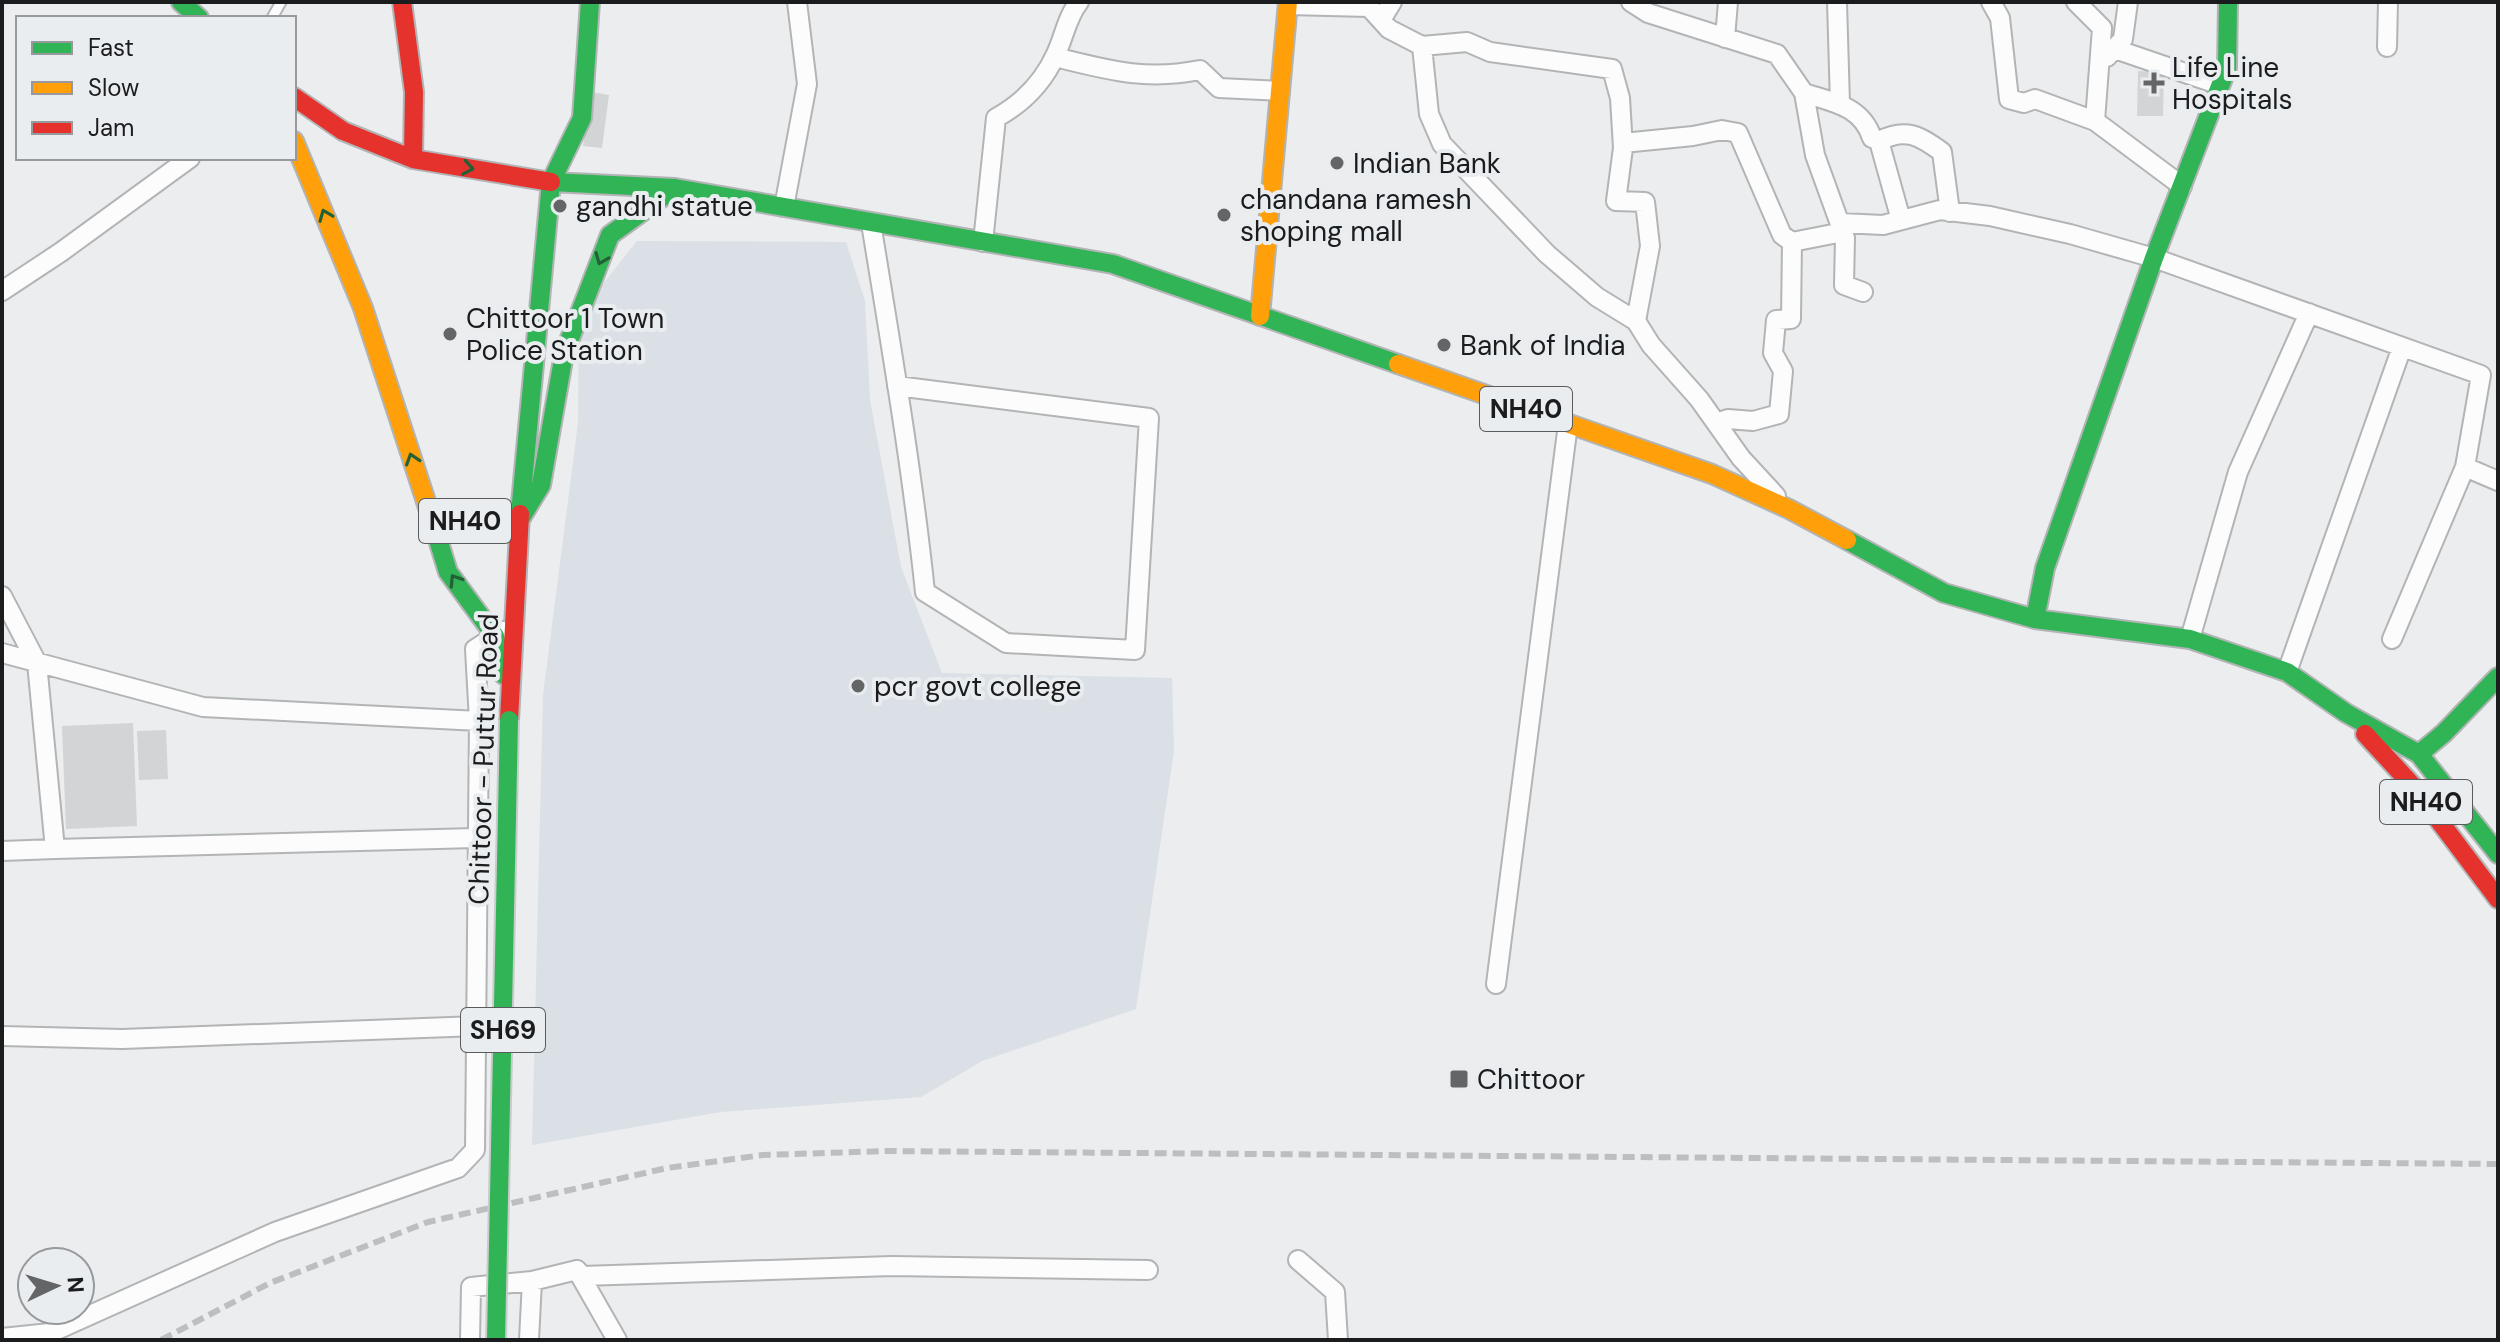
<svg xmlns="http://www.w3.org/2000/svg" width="2500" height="1342" font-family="'DM Sans',sans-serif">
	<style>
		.built { fill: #dae0e5 }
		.building { fill: #d3d4d5 }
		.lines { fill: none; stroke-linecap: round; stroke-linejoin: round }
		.lane-casing { stroke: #b2b4b5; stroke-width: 13 }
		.street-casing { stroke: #b2b4b5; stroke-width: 22 }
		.fast-casing { stroke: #b2b4b5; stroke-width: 22 }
		.slow-casing { stroke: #b2b4b5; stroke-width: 22 }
		.jam-casing { stroke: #b2b4b5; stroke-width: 22 }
		.lane { stroke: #fcfcfd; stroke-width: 9 }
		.street { stroke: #fcfcfd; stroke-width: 18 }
		.fast { stroke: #30b455; stroke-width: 18 }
		.slow { stroke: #ff9f0a; stroke-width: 18 }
		.jam { stroke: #e5322d; stroke-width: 18 }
		.rail { stroke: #bdbebf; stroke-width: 6; stroke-dasharray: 12 6; stroke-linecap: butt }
		.fast-bridge-casing { stroke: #cacbcc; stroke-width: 22; stroke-linecap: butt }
		.fast-bridge { stroke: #30b455; stroke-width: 18 }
		.oneway { stroke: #246036 }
		.poi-dot { fill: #646566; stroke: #eaedf0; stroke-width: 3 }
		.labels { text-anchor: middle; stroke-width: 8; stroke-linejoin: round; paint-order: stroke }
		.shield { fill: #eaedf0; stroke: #595b5c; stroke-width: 2 }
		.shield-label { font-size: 26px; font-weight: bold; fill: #1b1c1d }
		.poi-label { font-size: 28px; fill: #1b1c1d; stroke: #eaedf0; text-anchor: start }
		.street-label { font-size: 28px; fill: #1b1c1d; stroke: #eaedf0 }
	</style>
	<rect width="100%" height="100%" fill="#ebedef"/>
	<path class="built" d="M637 241 846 242 865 301 870 400 901 567 942 673 1172 678 1174 751 1136 1009 982 1061 921 1097 721 1112 532 1145 543 695 578 423 579 314Z"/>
	<path class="building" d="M2138 71 2164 72 2163 116H2137Z
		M590 92 609 95 602 148 583 146Z
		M133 723 137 826 66 829 62 726Z
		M166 730 168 779 139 780 137 731Z"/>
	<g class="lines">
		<defs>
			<path id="lane" d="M272 18 281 2"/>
			<path id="street" d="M1631 2 1648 13 1777 54 1804 93 1815 155 1845 238 1844 285 1863 292
				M1837 2 1840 104
				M1991 2 2000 18 2009 99 2024 103 2035 99 2095 121
				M2076 2 2102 28 2095 121 2182 186
				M1288 5 1369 7 1389 29 1422 46 1429 114 1442 144 1547 254 1597 297 1636 321 1651 345 1699 399 1741 458 1776 496
				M1381 20 1392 2
				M1725 38 1728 2
				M1422 46 1467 42 1490 52 1612 69 1620 98 1623 148 1616 201 1645 202 1650 246 1636 321
				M2387 47 2388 2
				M2115 49 2220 85
				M1055 57C1108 70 1145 81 1200 70L1219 88 1280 91
				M2107 57 2123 39 2128 2
				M1804 93C1832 102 1862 106 1872 138L1879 141
				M1623 143 1693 136 1722 130 1738 133 1782 235 1792 242
				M784 207 807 84 797 2
				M1901 220 1879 141C1906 127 1920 136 1942 152L1950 212
				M871 223C891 346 912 468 925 592L1006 643 1135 650 1149 418 897 386
				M1841 223 1883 225 1940 210 1990 216 2070 234 2154 258 2481 375 2465 467 2498 481
				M983 242 996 118C1023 103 1043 83 1056 54 1064 37 1067 17 1079 2
				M2 291 61 252 190 158
				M1716 423 1728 419 1753 421 1779 414 1783 371 1773 353 1776 320 1791 319 1792 242 1843 232
				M2 596 37 663 55 849 2 851
				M2190 639 2238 472 2309 313
				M2392 639 2465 467
				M2 653 203 707 479 721 475 649 503 631
				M2287 672 2402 347
				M55 849 476 838
				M1496 984 1568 424
				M2 1036 122 1039 478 1026
				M1298 1260 1335 1292 1338 1340
				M577 1270 617 1340
				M2 1338 50 1333 275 1232 458 1168 475 1150 479 721
				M470 1340 471 1287 532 1281 577 1270 582 1276 892 1266 1148 1270
				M529 1340 532 1281"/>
			<path id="fast" d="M181 2 199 18
				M551 182 582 118 590 2
				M551 182 675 188 1113 264 1398 364
				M520 514 551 182
				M432 520 448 572 495 636 504 675
				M506 521H519L541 485 564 354 610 235 675 188
				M1847 540 1944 593 2035 619 2190 639 2287 672 2346 713 2419 754 2498 854
				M2035 619 2045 568 2154 258 2227 68 2228 2
				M2419 754 2444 733 2498 677"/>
			<path id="slow" d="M294 141 363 308 432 520 506 521
				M1260 316 1288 2
				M1398 364 1712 474 1789 509 1847 540"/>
			<path id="jam" d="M402 2 414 92 413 159
				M294 97 343 131 413 159 551 182
				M509 720 520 514
				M2365 734 2413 786 2498 899"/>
		</defs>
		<use href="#lane" class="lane-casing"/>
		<use href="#street" class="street-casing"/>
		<use href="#fast" class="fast-casing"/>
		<use href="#slow" class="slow-casing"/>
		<use href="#jam" class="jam-casing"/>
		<use href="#lane" class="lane"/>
		<use href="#street" class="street"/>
		<use href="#fast" class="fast"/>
		<use href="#slow" class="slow"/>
		<use href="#jam" class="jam"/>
		<path class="rail" d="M161 1340 270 1283 428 1222 667 1168 763 1155 886 1151 2498 1164"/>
		<defs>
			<path id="fast-bridge" d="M496 1340 509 720"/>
		</defs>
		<use href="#fast-bridge" class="fast-bridge-casing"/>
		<use href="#fast-bridge" class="fast-bridge"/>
	</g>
	<defs><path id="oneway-chevron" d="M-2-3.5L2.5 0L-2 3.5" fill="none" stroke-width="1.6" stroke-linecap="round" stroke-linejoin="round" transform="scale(2)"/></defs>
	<g class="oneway">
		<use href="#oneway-chevron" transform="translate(468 168) rotate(10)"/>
		<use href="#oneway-chevron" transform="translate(325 215) rotate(-112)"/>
		<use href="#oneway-chevron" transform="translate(601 259) rotate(112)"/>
		<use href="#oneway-chevron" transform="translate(412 459) rotate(-108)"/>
		<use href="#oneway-chevron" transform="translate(455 580) rotate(-123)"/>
	</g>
	<g class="poi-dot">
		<path d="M2150 71h8v8h8v8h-8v8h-8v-8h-8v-8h8z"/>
		<circle cx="1337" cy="163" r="8"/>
		<circle cx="560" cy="206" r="8"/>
		<circle cx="1224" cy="215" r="8"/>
		<circle cx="450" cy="334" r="8"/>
		<circle cx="1444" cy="345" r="8"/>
		<circle cx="858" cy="686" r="8"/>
		<rect x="1449" y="1069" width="20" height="20" rx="4"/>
	</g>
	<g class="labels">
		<g class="shield">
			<rect x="1480" y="387" width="92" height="44" rx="6"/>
			<rect x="419" y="499" width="92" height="44" rx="6"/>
			<rect x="2380" y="780" width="92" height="44" rx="6"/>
			<rect x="461" y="1008" width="84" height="44" rx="6"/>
		</g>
		<g class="shield-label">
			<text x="1526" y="418">NH40</text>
			<text x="465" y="530">NH40</text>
			<text x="2426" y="811">NH40</text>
			<text x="503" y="1039">SH69</text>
		</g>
		<g class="poi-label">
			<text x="2172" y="77">Life Line<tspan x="2172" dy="32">Hospitals</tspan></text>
			<text x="1353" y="173">Indian Bank</text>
			<text x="1240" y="209">chandana ramesh<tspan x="1240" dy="32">shoping mall</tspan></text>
			<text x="576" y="216">gandhi statue</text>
			<text x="466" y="328">Chittoor 1 Town<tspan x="466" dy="32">Police Station</tspan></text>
			<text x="1460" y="355">Bank of India</text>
			<text x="874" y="696">pcr govt college</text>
			<text x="1477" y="1089">Chittoor</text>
		</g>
		<g class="street-label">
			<text transform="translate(483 759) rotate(-88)" y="10">Chittoor - Puttur Road</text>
		</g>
	</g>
	<rect width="2500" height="1342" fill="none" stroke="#1b1c1d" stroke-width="8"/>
	<rect x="16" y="16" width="280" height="144" fill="#eaedf0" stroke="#97999c" stroke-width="2"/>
	<rect x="32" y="42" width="40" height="12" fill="#30b455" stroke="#97999c" stroke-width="2"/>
	<text x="88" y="56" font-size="24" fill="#1b1c1d">Fast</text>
	<rect x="32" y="82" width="40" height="12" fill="#ff9f0a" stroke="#97999c" stroke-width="2"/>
	<text x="88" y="96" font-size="24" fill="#1b1c1d">Slow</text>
	<rect x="32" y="122" width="40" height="12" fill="#e5322d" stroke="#97999c" stroke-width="2"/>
	<text x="88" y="136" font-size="24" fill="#1b1c1d">Jam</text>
	<g transform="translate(56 1286) rotate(86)"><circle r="38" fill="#eaedf0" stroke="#97999c" stroke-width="2"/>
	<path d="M0-6L14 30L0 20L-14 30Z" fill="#646566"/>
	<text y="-12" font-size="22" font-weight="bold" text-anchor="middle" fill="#1b1c1d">N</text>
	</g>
</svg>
